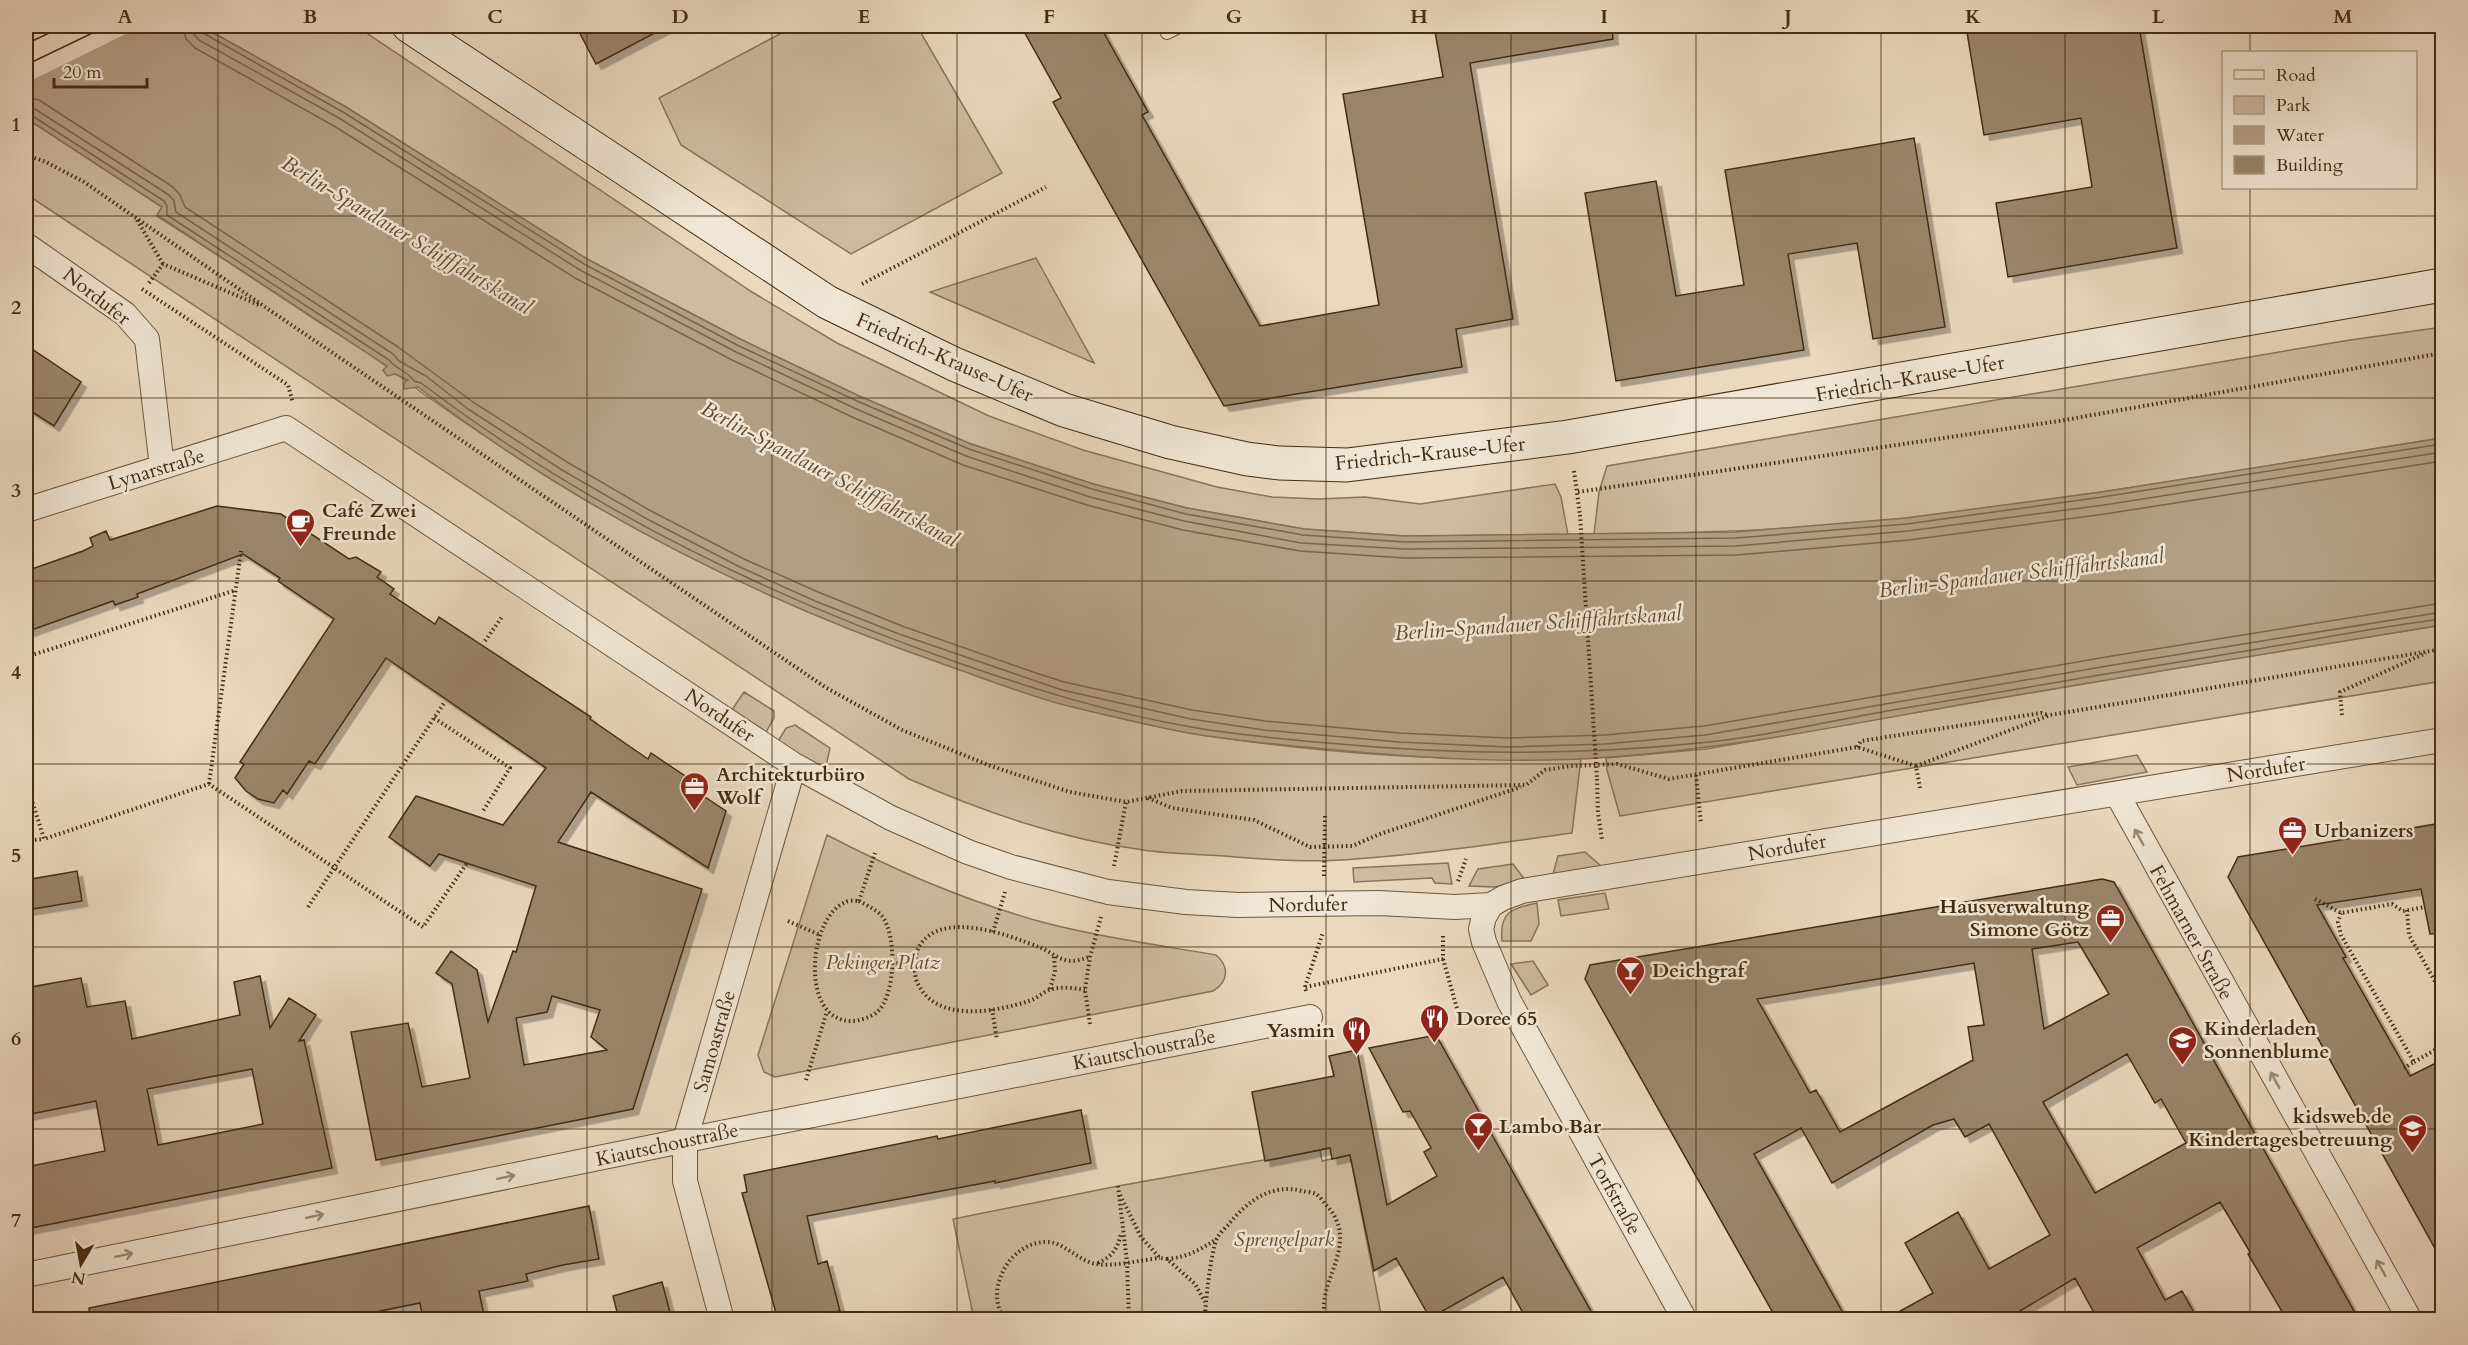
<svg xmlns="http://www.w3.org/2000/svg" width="2468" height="1345" font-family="Cardo,serif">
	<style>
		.green { fill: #cebba2; stroke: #89745a; stroke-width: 1.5 }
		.water { fill: #b29e84; stroke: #867056; stroke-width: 1.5 }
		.pier { fill: #ead8bf }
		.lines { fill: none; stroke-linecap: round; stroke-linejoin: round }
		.shore { stroke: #7b654b; stroke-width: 1.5 }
		.building { fill: #9a856c; stroke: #442c12; stroke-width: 1.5; fill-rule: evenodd; filter: url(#shadow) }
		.lane-casing { stroke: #6e573d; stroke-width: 14 }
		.street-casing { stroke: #6e573d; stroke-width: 26 }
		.secondary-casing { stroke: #442c12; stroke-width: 35 }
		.path { stroke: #442c12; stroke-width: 4; stroke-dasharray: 1.5 3; stroke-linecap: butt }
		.lane { stroke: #f1e6d5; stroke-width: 12 }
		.street { stroke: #f1e6d5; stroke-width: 24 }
		.secondary { stroke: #f1e6d5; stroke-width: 33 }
		.tram { stroke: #442c12; stroke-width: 1.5 }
		.path-bridge { stroke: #442c12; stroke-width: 4; stroke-dasharray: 1.5 3; stroke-linecap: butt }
		.oneway { stroke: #9a8974 }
		.grid { fill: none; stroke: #442c12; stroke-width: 1.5; stroke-opacity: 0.55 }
		.labels { text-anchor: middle; stroke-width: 5; stroke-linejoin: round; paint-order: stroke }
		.street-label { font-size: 20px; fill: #442c12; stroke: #f1e6d5 }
		.poi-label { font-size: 20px; font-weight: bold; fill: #442c12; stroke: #f1e6d5; text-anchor: start }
		.park-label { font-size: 20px; font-style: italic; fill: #60492f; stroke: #f1e6d5 }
		.water-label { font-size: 21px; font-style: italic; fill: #60482e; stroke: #f1e6d5 }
		.neatline { fill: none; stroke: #442c12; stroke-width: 2 }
		.grid-label { font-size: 20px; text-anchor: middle; font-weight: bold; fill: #442c12 }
	</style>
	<defs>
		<filter id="shadow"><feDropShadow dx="5.5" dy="5.5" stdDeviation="0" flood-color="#0004"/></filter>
	</defs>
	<rect width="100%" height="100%" fill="#ead8bf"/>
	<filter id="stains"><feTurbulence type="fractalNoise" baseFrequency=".00333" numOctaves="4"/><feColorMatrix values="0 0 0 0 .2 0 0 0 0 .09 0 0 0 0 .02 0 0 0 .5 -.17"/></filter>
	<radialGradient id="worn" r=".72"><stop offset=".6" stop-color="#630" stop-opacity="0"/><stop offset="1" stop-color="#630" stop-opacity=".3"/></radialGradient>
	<path class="green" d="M201 26H356L752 292 837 343 989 416 1083 450 1217 487 1272 497 1319 499 1365 497 1420 504 1555 484 1561 497 1568 535 1405 536 1304 529 1187 508 1093 484 971 444 859 396 742 340 587 259 346 107Z
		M795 26H917L1002 173 851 254 681 145 659 98Z
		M26 118 162 207 157 216C210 250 262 284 314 319 338 334 364 349 386 366 440 407 497 445 554 481 678 558 812 618 950 666 1029 694 1109 719 1191 733 1320 754 1451 762 1581 758L1572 833C1501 843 1428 854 1356 859 1313 863 1267 860 1224 856 1197 854 1170 854 1143 850 1061 839 984 812 909 779L26 194Z
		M1036 258 1094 363 930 292Z
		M2442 327V438C2264 466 2086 497 1907 518 1803 530 1699 533 1594 534L1599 492 1607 466 2350 340Z
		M2442 625V681L1620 816 1607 770 1606 758 1706 749 2115 678Z
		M744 692 774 711V718L765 734 731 711Z
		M795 725 830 748 824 775 777 743 786 728Z
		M2137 755 2147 772 2077 785 2068 767Z
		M827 835C894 870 969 902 1042 922 1099 937 1158 945 1216 955 1230 967 1228 982 1213 991L775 1077 764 1072 758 1055Z
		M1585 852 1601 866 1553 874 1558 856Z
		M1448 863 1452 884 1435 883 1432 878 1354 882 1353 868Z
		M1513 864 1525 880 1495 887 1469 886 1478 869Z
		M1605 893 1609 909 1561 916 1558 900Z
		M1537 903 1539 924 1531 941H1502C1499 912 1512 908 1537 903Z
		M1533 961 1548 985 1531 995 1511 964Z
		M1320 1150 1322 1161 1350 1155 1382 1319H974L953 1219 1118 1186Z"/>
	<path class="water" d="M26 26H201L346 107 587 259 742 340 859 396 971 444 1093 484 1187 508 1304 529 1405 536 1735 532 1906 518 2102 492 2442 438V625C2285 651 2127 676 1970 703 1851 724 1733 748 1612 757 1524 764 1435 759 1347 751 1294 746 1241 742 1188 733 1147 725 1105 715 1064 705 1023 694 983 678 943 664 756 599 575 508 418 387L404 389V383L408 380 395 374 387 376 383 370 387 366 157 215 162 207 26 118Z"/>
	<path class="pier" d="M26 26H142L26 83Z"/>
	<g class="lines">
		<path class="shore" d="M183 26 186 39 195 48 334 126 575 278 732 360 850 416 963 465 1087 505 1183 530 1300 551 1405 558 1737 555 1909 540 2105 514 2442 461
			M192 26 193 33 199 40 339 118 580 270 736 352 854 408 966 456 1090 497 1184 521 1301 543 1405 549 1736 546 1908 531 2104 505 2442 452
			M199 26 203 33 343 112 584 264 739 346 857 401 969 449 1092 489 1186 514 1303 535 1405 542 1736 538 1907 524 2102 497 2442 444
			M26 97 39 100 173 187 180 195 185 207 398 347 473 402 567 462 651 511 744 559 818 592 902 626 1036 673 1064 682 1192 710 1265 721 1399 733 1507 738 1605 735 1704 726 2112 656 2442 603
			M26 106 35 109 169 195 174 201 176 212 393 354 399 361 426 376 468 409 562 470 647 519 740 567 815 601 899 634 1062 690 1191 719 1264 730 1399 742 1507 747 1605 744 1705 735 2113 665 2442 612
			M26 114 31 115 164 201 167 206V215L389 360C397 370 408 371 414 381L421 383C582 505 766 596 956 662 1033 689 1110 713 1191 727 1236 735 1282 739 1328 743 1453 755 1574 756 1699 743 1762 737 1825 722 1887 711 2013 690 2138 668 2264 648 2323 638 2383 626 2442 619"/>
	</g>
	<path class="building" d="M576 26H668L596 64Z
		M1021 26H1100L1148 112 1142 115 1260 326 1379 305 1343 94 1443 77 1434 26H1612L1613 39 1470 63 1513 319 1456 329 1462 367 1224 406 1053 102 1061 98Z
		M1966 26H2139L2177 248 2008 277 1996 203 2092 187 2081 118 1984 135Z
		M1914 138 1945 327 1873 339 1857 243 1788 254 1804 350 1616 381 1585 193 1656 181 1676 296 1744 285 1725 170Z
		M26 345 81 382 54 426 26 408Z
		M217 506 281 514 349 559 356 557 381 572 377 577 394 589 390 594 435 624 439 617 591 717 590 719 648 759 651 753 685 776 681 781 726 811 708 868 591 792 558 842 702 889 633 1109 376 1160 351 1032 408 1023 422 1087 470 1078 452 984 436 973 451 951 477 970 488 1022 513 951 516 952 536 886 439 854 430 866 389 837 416 796 503 825 546 768 386 658 315 764 309 761 287 794 283 790 274 803 258 799 246 791 235 778 244 764 240 762 334 619 278 581 280 578 243 554 137 594 138 597 115 605 113 601 26 632V571L83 551 93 546 90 538 106 531 110 540ZM552 996 600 1010 591 1037 607 1050 524 1065 516 1018 547 1012Z
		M2442 823V933L2430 934 2421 889 2317 905 2346 957 2343 958 2410 1076 2442 1060V1261L2228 877 2238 857Z
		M77 871 82 901 26 910V880Z
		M2102 879 2114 882 2359 1320H2287L2248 1254 2250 1252 2220 1202 2137 1248 2165 1300 2182 1291 2198 1320H2098L2075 1278 2005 1320H1884L1933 1293 1905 1243 1958 1212 1989 1269 2050 1235 1989 1124 1965 1137 1954 1119 1933 1125 1832 1183 1801 1128 1754 1154 1847 1320H1777L1585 979 1590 965ZM2078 942 2109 994 2044 1029 2032 949ZM1974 963 1984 1025 1968 1027 1973 1060 1840 1132 1816 1090 1810 1093 1757 999ZM2127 1054 2155 1103 2161 1099 2186 1143 2095 1193 2043 1102Z
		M260 976 270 1028 289 998 316 1015 299 1041 304 1040 332 1168 26 1229V1167L105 1151 96 1101 26 1115V991L31 990V987L81 978 87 1007 125 1001 132 1039 240 1015 234 982ZM252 1069 263 1124 158 1145 147 1089Z
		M1436 1035 1510 1167 1596 1320H1527L1503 1277 1430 1318 1396 1258 1374 1271 1350 1155 1332 1159 1330 1148 1265 1161 1252 1092 1334 1076 1329 1056 1357 1050 1387 1205 1437 1176 1424 1152 1431 1148 1410 1111 1403 1112 1369 1048Z
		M1081 1110 1091 1163 995 1183V1181L807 1216 818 1264 827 1261 840 1311H838L840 1320H778L742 1193 747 1192 744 1175 937 1136 938 1139Z
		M589 1206 599 1259 563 1265 526 1274 528 1281 479 1291 485 1320H423L420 1303 336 1320H90L89 1308Z
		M662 1282 672 1320H619L613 1296Z"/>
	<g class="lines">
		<defs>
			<path id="lane" d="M1163 26 1167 33 1181 26"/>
			<path id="street" d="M26 245 125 314 147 339 162 467
				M26 510 286 428 794 765 891 818 968 852 1011 867 1108 892 1186 902 1238 905 1379 903 1455 907 1491 905 1503 898 1522 891 2442 740
				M2117 794 2410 1320
				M1491 905 1484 917 1481 929 1484 942 1509 1001 1685 1320
				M26 1275 721 1133 1310 1017
				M722 1320 685 1181V1140L794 765"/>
			<path id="secondary" d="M409 26 827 302 954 364 1064 410 1170 442 1247 459 1279 463 1347 465 1568 437 2442 285"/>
		</defs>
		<use href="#lane" class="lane-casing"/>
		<use href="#street" class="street-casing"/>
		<use href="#secondary" class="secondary-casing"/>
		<path class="path" d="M26 155 46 162 84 182 268 309 825 687 902 730 991 766 1070 792 1126 802 1182 791 1526 785 1545 770 1571 766 1617 764 1669 779 1857 747 1916 766 1920 788
			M137 220 163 264
			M149 283 163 264 259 305
			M862 284 1046 187
			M142 289 288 385 293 403
			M1574 471 1580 515
			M1578 492 2059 421 2442 353
			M485 641 502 617
			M26 657 236 590
			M2342 715 2340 692 2426 653
			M434 718 510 768 483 811
			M1857 747 1861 741 2041 713 2049 715
			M1916 766 2050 715 2442 649
			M1696 775 1701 824
			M1597 779 1598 813 1602 840
			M26 781 44 839 209 784 423 927 467 863
			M209 784 241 551
			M1148 798 1172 808 1254 820 1310 847 1352 846 1380 834 1521 787
			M26 841 44 839
			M1114 866 1126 802
			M1324 876 1325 814
			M1458 881 1466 859
			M2315 899 2341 913 2392 904 2403 911 2425 907
			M859 901C866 905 877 910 882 916 897 935 896 996 877 1012 871 1017 860 1021 852 1021 799 1022 808 916 846 902 849 900 856 901 859 901Z
			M859 901 875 853
			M308 907 444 703
			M2407 910 2409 935 2442 994
			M2341 913 2338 922 2341 935 2414 1062 2404 1068
			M788 921 820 935
			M993 932 1005 892
			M1443 959 1460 1019
			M892 963 915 964
			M1305 987 1323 932
			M1050 989 1055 972 1054 956
			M1085 990C1074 988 1060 986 1049 990 1042 993 1036 999 1029 1001 995 1012 937 1023 918 984 913 975 914 954 920 945 943 910 1008 935 1039 947 1050 951 1059 961 1072 961 1078 961 1084 958 1090 957
			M1306 991 1305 987 1443 959V934
			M992 1009 997 1040
			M1090 1024 1085 990 1090 957 1101 917
			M2414 1062 2442 1046
			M806 1080 827 1011
			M1118 1186 1127 1262 1129 1320
			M1120 1195 1141 1237 1160 1258 1167 1259 1195 1284 1205 1302
			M1167 1259C1187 1257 1200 1250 1217 1239
			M1098 1263C1113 1256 1118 1248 1121 1233
			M1005 1320C983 1290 1010 1242 1046 1242 1063 1241 1078 1261 1096 1264 1115 1267 1140 1260 1160 1258
			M1205 1320C1205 1303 1211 1252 1217 1238 1220 1233 1225 1228 1229 1224 1247 1201 1272 1183 1302 1191 1306 1192 1312 1192 1316 1194 1319 1196 1323 1201 1325 1204 1365 1244 1311 1286 1327 1320"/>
		<use href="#lane" class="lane"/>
		<use href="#street" class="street"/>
		<use href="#secondary" class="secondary"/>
		<path class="tram" d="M26 44 64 26
			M26 65 107 26"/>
		<path class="path-bridge" d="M1580 515 1597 779"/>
	</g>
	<defs><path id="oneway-shaft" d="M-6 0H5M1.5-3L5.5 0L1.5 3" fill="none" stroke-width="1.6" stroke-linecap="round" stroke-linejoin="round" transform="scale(1.5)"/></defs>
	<g class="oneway">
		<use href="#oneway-shaft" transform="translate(2139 837) rotate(-119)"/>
		<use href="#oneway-shaft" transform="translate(2275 1080) rotate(-119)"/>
		<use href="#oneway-shaft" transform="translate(506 1177) rotate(-12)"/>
		<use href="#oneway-shaft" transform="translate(315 1216) rotate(-12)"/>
		<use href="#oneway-shaft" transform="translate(124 1255) rotate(-12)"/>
		<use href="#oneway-shaft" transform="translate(2381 1268) rotate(-119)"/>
	</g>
	<path class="grid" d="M218 26V1320M403 26V1320M587 26V1320M772 26V1320M957 26V1320M1142 26V1320M1326 26V1320M1511 26V1320M1696 26V1320M1881 26V1320M2065 26V1320M2250 26V52M2250 188V1320M26 216H2442M26 398H2442M26 581H2442M26 764H2442M26 947H2442M26 1129H2442"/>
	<defs>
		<symbol id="cafe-pin" viewBox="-11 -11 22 30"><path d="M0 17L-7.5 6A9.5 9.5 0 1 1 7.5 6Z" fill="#8f2418" stroke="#f1e6d5"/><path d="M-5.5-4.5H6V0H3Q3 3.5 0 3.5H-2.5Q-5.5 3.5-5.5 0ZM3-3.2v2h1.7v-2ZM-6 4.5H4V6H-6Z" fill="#fff"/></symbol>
		<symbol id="office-pin" viewBox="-11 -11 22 30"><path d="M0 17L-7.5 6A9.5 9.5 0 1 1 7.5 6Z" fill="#8f2418" stroke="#f1e6d5"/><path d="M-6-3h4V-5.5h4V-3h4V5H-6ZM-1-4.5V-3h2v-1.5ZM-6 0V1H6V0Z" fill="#fff"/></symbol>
		<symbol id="bar-pin" viewBox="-11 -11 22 30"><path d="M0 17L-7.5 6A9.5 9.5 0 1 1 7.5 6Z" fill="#8f2418" stroke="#f1e6d5"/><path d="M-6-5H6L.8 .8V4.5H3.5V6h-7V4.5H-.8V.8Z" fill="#fff"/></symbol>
		<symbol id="restaurant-pin" viewBox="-11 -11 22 30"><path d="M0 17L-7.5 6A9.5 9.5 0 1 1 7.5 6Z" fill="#8f2418" stroke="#f1e6d5"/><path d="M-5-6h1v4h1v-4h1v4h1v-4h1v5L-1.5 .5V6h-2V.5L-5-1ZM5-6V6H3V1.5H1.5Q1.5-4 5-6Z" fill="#fff"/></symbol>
		<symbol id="school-pin" viewBox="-11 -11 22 30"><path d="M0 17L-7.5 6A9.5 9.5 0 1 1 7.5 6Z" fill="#8f2418" stroke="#f1e6d5"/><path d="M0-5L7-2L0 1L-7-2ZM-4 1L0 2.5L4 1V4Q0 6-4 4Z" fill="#fff"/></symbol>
	</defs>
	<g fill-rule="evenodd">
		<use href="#cafe-pin" x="284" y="506" width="33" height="45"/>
		<use href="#office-pin" x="678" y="770" width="33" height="45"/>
		<use href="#office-pin" x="2276" y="814" width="33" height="45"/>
		<use href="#office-pin" x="2094" y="902" width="33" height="45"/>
		<use href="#bar-pin" x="1614" y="954" width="33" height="45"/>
		<use href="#restaurant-pin" x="1418" y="1002" width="33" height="45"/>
		<use href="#restaurant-pin" x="1340" y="1014" width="33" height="45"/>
		<use href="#school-pin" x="2166" y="1024" width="33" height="45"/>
		<use href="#bar-pin" x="1462" y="1110" width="33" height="45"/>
		<use href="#school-pin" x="2396" y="1112" width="33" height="45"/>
	</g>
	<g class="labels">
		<g class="street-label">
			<text transform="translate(97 296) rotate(38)" y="7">Nordufer</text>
			<text transform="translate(945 357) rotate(24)" y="7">Friedrich-Krause-Ufer</text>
			<text transform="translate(1910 378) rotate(-10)" y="7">Friedrich-Krause-Ufer</text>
			<text transform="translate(1430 453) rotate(-6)" y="7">Friedrich-Krause-Ufer</text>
			<text transform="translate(156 469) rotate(-17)" y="7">Lynarstraße</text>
			<text transform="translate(720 715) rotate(34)" y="7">Nordufer</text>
			<text transform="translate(2266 769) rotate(-9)" y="7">Nordufer</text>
			<text transform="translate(1787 847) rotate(-10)" y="7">Nordufer</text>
			<text transform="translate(1308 904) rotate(-1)" y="7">Nordufer</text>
			<text transform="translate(2192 932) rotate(61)" y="7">Fehmarner Straße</text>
			<text transform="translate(714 1041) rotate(-74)" y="7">Samoastraße</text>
			<text transform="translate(1144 1049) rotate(-11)" y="7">Kiautschoustraße</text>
			<text transform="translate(667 1144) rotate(-12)" y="7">Kiautschoustraße</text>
			<text transform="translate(1615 1194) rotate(61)" y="7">Torfstraße</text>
		</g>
		<g class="poi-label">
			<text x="322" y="517">Café Zwei<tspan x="322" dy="23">Freunde</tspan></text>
			<text x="716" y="781">Architekturbüro<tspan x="716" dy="23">Wolf</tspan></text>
			<text x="2314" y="837">Urbanizers</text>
			<text x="2089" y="913" text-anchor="end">Hausverwaltung<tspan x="2089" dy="23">Simone Götz</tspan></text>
			<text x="1652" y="977">Deichgraf</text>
			<text x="1456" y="1025">Doree 65</text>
			<text x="2204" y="1035">Kinderladen<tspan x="2204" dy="23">Sonnenblume</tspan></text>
			<text x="1335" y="1037" text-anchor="end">Yasmin</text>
			<text x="2392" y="1123" text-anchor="end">kidsweb.de<tspan x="2392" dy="23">Kindertagesbetreuung</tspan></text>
			<text x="1499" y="1133">Lambo Bar</text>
		</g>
		<g class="park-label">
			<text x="883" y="969">Pekinger Platz</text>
			<text x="1284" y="1246">Sprengelpark</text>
		</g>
		<g class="water-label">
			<text transform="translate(407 235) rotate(31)" y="7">Berlin-Spandauer Schifffahrtskanal</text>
			<text transform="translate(830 474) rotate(28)" y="7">Berlin-Spandauer Schifffahrtskanal</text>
			<text transform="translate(2021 573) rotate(-7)" y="7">Berlin-Spandauer Schifffahrtskanal</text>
			<text transform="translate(1538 623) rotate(-4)" y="7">Berlin-Spandauer Schifffahrtskanal</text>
		</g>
	</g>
	<rect width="2468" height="1345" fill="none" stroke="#ead8bf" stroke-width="66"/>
	<rect x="2222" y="51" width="195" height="138" fill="#f1e6d5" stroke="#ac9c87" stroke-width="1.5"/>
	<rect x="2234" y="70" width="30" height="9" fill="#f1e6d5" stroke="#ac9c87" stroke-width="1.5"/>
	<text x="2276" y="81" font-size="18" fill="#442c12">Road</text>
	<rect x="2234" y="96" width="30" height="18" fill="#cebba2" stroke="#ac9c87" stroke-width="1.5"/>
	<text x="2276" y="111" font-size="18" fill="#442c12">Park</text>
	<rect x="2234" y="126" width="30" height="18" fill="#b29e84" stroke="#ac9c87" stroke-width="1.5"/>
	<text x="2276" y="141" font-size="18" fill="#442c12">Water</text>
	<rect x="2234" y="156" width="30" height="18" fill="#9a856c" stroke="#ac9c87" stroke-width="1.5"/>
	<text x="2276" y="171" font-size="18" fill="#442c12">Building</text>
	<g transform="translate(81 1264) rotate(190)" stroke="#f1e6d5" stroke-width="4.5" paint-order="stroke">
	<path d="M0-4.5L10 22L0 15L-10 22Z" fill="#442c12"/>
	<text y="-9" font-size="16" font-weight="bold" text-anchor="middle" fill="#442c12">N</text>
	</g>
	<path d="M54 78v9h93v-9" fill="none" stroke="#442c12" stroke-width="3"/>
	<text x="63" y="78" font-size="18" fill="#442c12" stroke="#f1e6d5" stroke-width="4.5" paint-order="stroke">20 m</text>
	<rect x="33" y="33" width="2402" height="1279" class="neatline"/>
	<g class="grid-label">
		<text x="125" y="23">A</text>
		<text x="310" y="23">B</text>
		<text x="495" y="23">C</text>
		<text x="680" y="23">D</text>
		<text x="864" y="23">E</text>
		<text x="1049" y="23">F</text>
		<text x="1234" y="23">G</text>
		<text x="1419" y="23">H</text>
		<text x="1604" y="23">I</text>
		<text x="1788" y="23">J</text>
		<text x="1973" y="23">K</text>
		<text x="2158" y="23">L</text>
		<text x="2343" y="23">M</text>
		<text x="16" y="131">1</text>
		<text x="16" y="314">2</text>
		<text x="16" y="497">3</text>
		<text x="16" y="679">4</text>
		<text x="16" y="862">5</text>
		<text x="16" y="1045">6</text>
		<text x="16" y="1227">7</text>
	</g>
	<rect width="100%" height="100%" filter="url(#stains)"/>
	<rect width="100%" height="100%" fill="url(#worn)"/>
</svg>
